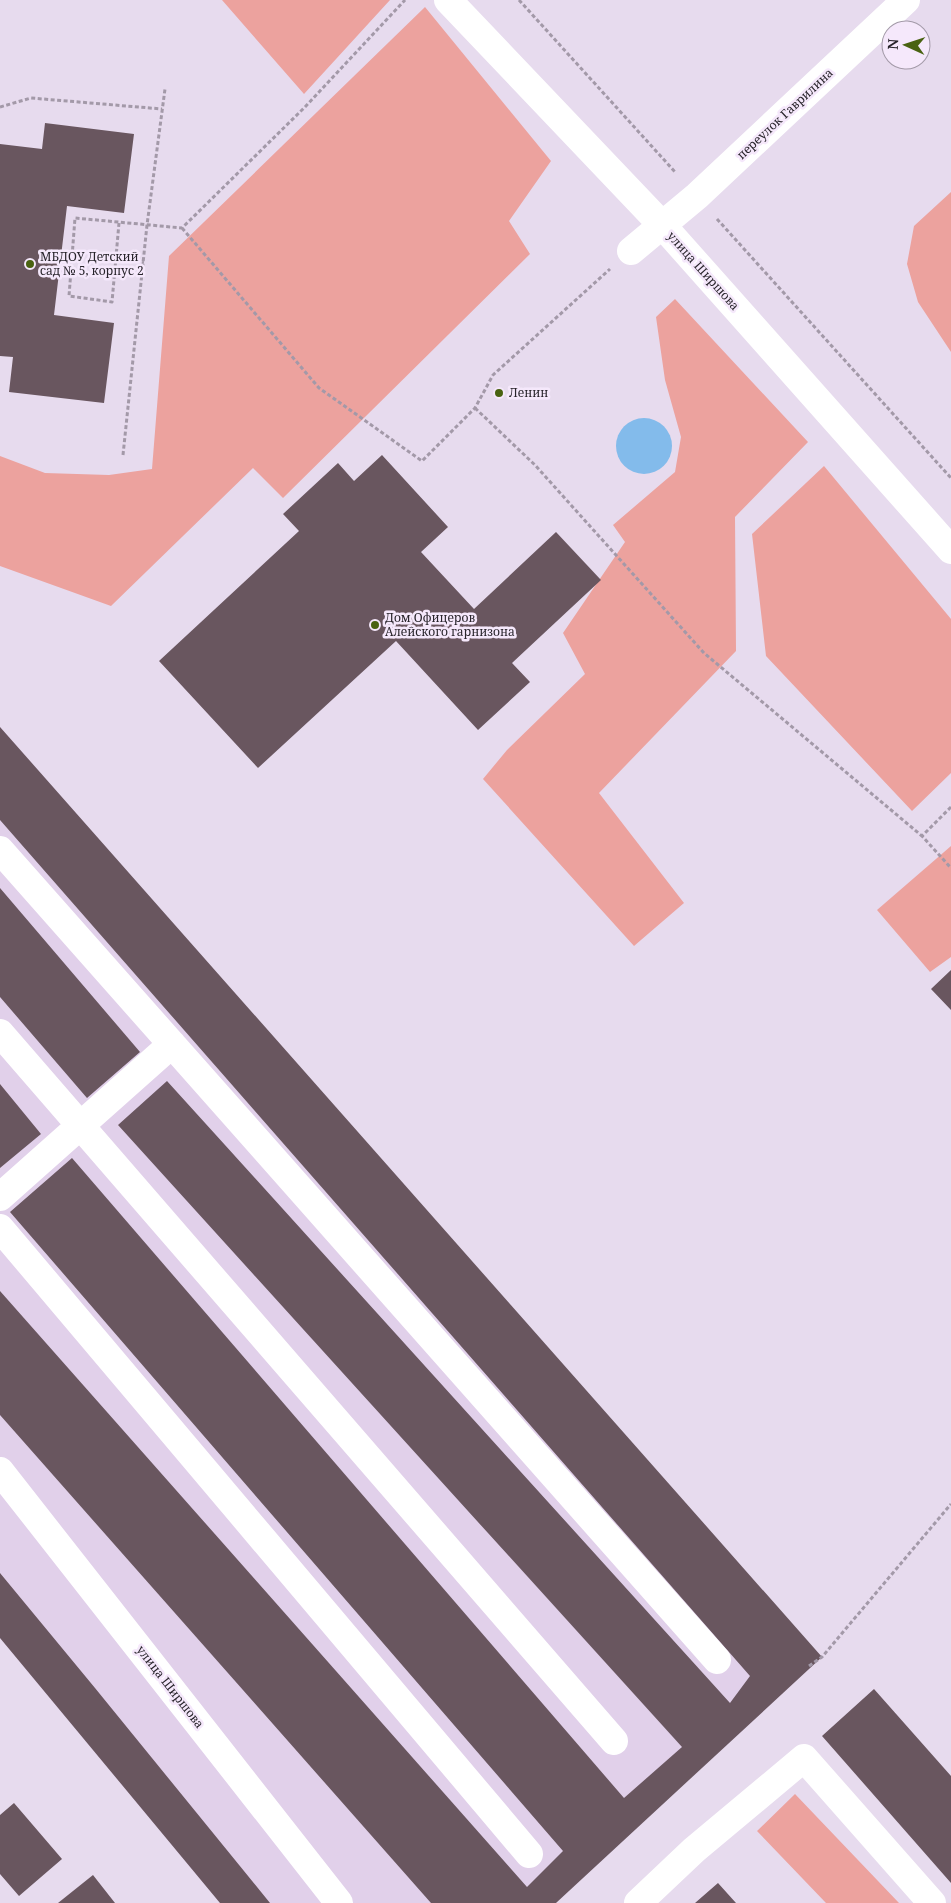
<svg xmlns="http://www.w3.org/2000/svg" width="951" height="1903" font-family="'Noto Serif',serif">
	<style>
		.built { fill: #e1d0ea }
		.green { fill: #eca29e }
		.water { fill: #83bbeb }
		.building { fill: #69565f }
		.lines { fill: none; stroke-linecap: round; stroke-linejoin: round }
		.path { stroke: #a399a8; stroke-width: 3; stroke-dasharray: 4 2.5; stroke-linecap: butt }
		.minor { stroke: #fff; stroke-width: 28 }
		.poi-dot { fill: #496211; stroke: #f5e8fb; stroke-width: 2 }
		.labels { text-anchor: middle; stroke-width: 5; stroke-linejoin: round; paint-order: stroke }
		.street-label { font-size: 12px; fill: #28242b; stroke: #f5e8fb }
		.poi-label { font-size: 12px; fill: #28242b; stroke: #f5e8fb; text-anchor: start }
	</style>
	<rect width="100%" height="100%" fill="#e7dbee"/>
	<path class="built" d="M0 727 430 1215 809 1666 555 1903H220L0 1638Z"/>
	<path class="green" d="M222 0H390L304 94Z
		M425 7 551 161 509 221 530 254 283 498 253 468 111 606 0 566V456L45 473 109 475 152 469 169 256Z
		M951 192V352L918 302 907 264 914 226Z
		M675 299 808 442 735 517 736 651 599 793 684 903 634 946 483 779 507 750 585 674 563 633 625 542 613 525 675 472 681 437 665 380 656 317Z
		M824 466 951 619V773L912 811 766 656 752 534Z
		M951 846V957L930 972 877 910Z
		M795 1794 899 1903H826L757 1831Z"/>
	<path class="water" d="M616 446a28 28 0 1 1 56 0a28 28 0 1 1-56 0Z"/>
	<path class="building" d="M45 123 134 134 124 213 67 206 54 315 114 323 104 403 9 392 13 357 0 356V144L42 149Z
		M382 455 448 527 421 552 474 609 556 532 601 580 512 663 530 682 478 730 396 641 258 768 159 661 299 531 283 514 338 463 354 481Z
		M0 727 822 1657 556 1903H431L0 1415V1291L527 1887 563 1851 10 1212 72 1158 624 1798 682 1747 118 1125 167 1081 730 1703 750 1676 0 820Z
		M0 888 140 1052 87 1098 0 997Z
		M951 970V1010L931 989Z
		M0 1084 41 1134 0 1168Z
		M0 1573 95 1688 270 1903H220L0 1638Z
		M874 1689 951 1776V1883L822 1736Z
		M14 1803 62 1859 19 1896 0 1874V1815Z
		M93 1875 115 1903H58Z
		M718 1883 736 1903H695Z"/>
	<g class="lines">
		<path class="path" d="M519 0 676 173
			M0 107 31 98 162 109
			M717 219 951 478
			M119 223 112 302 69 296 75 218 182 228 305 107 405 0
			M182 228 319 388 422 461 475 408 493 375 610 269
			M116 259 144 262
			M475 408 535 465 704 653 922 836
			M123 455 147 225 165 89
			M951 807 922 836 951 868
			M809 1666 822 1657 951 1504"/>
		<path class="minor" d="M448 0 663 226 951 550
			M631 251 697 196 906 0
			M0 850 717 1660
			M0 1033 614 1741
			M0 1197 172 1044
			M0 1228 529 1854
			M0 1471 339 1903
			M638 1903 694 1850 804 1758 932 1903"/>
	</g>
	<g class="poi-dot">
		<circle cx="30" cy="264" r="5"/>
		<circle cx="499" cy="393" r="5"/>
		<circle cx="375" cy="625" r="5"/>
	</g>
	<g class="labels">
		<g class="street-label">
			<text transform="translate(785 114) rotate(-43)" y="4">переулок Гаврилина</text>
			<text transform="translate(703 271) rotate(48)" y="4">улица Ширшова</text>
			<text transform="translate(170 1687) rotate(52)" y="4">улица Ширшова</text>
		</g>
		<g class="poi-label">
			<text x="40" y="261">МБДОУ Детский<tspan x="40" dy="14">сад № 5, корпус 2</tspan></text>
			<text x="509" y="397">Ленин</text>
			<text x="385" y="622">Дом Офицеров<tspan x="385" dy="14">Алейского гарнизона</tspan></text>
		</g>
	</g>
	<g transform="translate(906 45) rotate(273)"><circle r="24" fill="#f5e8fb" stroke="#a39aa8"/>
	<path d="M0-4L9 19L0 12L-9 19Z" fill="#496211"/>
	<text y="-8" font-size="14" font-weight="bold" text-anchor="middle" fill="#28242b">N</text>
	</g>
</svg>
